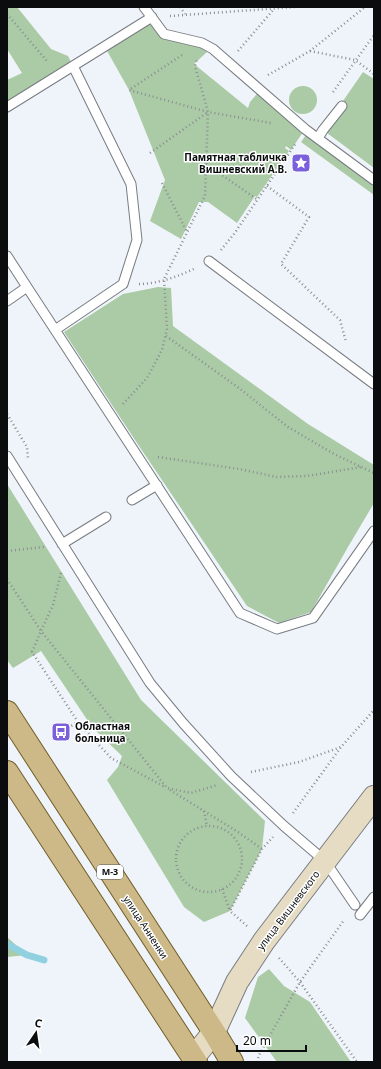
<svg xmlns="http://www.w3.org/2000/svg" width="381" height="1069" font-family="'Noto Sans',sans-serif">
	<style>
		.green { fill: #abcaa6 }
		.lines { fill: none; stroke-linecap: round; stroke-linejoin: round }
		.stream { stroke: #91d0df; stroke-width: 7 }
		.lane-casing { stroke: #787c82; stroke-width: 11 }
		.secondary-casing { stroke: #787c82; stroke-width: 24 }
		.primary-casing { stroke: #725e29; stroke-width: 24 }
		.path { stroke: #8a8e92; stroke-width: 2.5; stroke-dasharray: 1 3; stroke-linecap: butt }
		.lane { stroke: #fff; stroke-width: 9 }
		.secondary { stroke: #e6dcc3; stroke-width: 22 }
		.primary { stroke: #ccb987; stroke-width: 22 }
		.labels { text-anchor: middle; stroke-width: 3; stroke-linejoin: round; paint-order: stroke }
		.shield { fill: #fff; stroke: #545556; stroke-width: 1 }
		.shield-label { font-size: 9px; font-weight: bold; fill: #0a0c0e }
		.poi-label { font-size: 10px; font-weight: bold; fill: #0a0c0e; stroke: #fff; text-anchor: end }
		.street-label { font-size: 10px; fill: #0a0c0e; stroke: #fff }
	</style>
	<rect width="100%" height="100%" fill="#eff4fa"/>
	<path class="green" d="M7 7H17L51 49 68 56 73 66 7 107V80L22 73 7 49Z
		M151 21 162 36 193 43 207 52 194 64 248 108 250 102 261 89 305 129 291 150 286 146 285 148 289 151 257 197 255 196 237 223 208 202H199L181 239 150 221 165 180 129 90 106 49Z
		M363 72 374 79V168L323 130Z
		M289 100a14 14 0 1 1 28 0a14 14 0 1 1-28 0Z
		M306 135 374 185V195L301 142Z
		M158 287 171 288 173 326 308 424 374 465V503L348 547 311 612 279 623 247 606 137 443 64 332 123 294Z
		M7 484 141 700 265 821 262 849 230 911 204 922 184 907 107 780 118 767 122 756 92 727 41 651 13 668 7 660Z
		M7 937 27 955 7 957Z
		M269 969 284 986 310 1002 351 1062H277L245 1018 258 977Z"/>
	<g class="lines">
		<path class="stream" d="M7 944 27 955 44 960"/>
		<defs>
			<path id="lane" d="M144 7 164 34 202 43 213 49 305 129 374 180
				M7 107 152 17
				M318 138 323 130 342 106
				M7 256 27 287
				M209 261 374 384
				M7 301 27 287 240 613 277 629 313 618 374 531
				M55 330 123 284 137 240 131 184 73 66
				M7 456 150 683 183 723 231 776 284 826 325 861 355 905
				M132 500 157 485
				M62 544 106 517
				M360 915 374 897"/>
			<path id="secondary" d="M193 1058 214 1032 237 982 264 941 374 797"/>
			<path id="primary" d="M7 712 214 1032 232 1062
				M7 772 196 1062"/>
		</defs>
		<use href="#lane" class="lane-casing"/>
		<use href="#secondary" class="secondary-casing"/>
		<use href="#primary" class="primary-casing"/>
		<path class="path" d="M180 7 185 14
			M7 14 47 61H48
			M170 16 295 7
			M238 51 274 9
			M310 51 355 60 374 74
			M182 55 129 90 208 112 271 123
			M268 75 310 51 365 7
			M333 92 374 35
			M150 153 208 112
			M206 164 258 200
			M162 183 187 232
			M267 186 309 217 281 264 340 320 346 342
			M221 250 234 234 296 143
			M139 284C158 284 179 276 196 268
			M166 336 239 388 288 427 334 454 374 473
			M123 404 147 378 162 350 167 329 164 279 205 196 208 112 195 66 197 59
			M7 414 27 447 28 458
			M158 457 239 469 277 477 307 476 361 467
			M7 551 44 547
			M61 573 53 605 41 631 167 788 191 793 217 785
			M7 579 41 631 32 652 78 722 111 758 165 787
			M61 732 78 722
			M251 772 299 762 341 747
			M170 790 238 832 262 849
			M204 811 207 826
			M293 813 341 747 374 710
			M176 859a33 33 0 1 1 66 0a33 33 0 1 1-66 0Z
			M222 889 230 911
			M247 926 230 911 262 849 273 837
			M279 958 300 982 357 1062
			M257 1062 259 1055 300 982 344 920"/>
		<use href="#lane" class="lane"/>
		<use href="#secondary" class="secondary"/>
		<use href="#primary" class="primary"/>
	</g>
	<defs>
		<symbol id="sight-square" viewBox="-11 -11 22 22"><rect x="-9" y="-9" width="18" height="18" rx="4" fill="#7b60db" stroke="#fff"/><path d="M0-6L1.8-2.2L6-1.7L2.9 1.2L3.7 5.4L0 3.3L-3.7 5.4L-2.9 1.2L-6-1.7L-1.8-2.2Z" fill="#fff"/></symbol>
		<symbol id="bus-square" viewBox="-11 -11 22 22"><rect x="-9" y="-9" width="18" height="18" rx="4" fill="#7b60db" stroke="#fff"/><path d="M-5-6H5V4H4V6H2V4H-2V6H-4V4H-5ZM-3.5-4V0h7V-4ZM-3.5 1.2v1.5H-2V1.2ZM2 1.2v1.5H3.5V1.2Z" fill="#fff"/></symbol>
	</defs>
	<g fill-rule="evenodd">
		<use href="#sight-square" x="290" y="152" width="22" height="22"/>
		<use href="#bus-square" x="50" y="721" width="22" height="22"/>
	</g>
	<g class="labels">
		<rect class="shield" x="97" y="865" width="26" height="14" rx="3"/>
		<g class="shield-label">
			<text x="110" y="875">М-3</text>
		</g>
		<g class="poi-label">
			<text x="287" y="161">Памятная табличка<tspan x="287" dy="12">Вишневский А.В.</tspan></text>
			<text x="75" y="730" text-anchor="start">Областная<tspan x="75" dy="12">больница</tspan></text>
		</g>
		<g class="street-label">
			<text transform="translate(288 910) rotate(-53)" y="4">улица Вишневского</text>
			<text transform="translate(146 927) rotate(57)" y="4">улица Анненки</text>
		</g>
	</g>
	<rect width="381" height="1069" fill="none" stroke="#0a0c0e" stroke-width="16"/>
	<g transform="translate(36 1033) rotate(13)" stroke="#ffffff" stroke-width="3" paint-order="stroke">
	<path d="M0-3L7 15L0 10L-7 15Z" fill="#0a0c0e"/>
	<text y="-6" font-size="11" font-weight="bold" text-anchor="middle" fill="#0a0c0e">С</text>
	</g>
	<path d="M237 1045v6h69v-6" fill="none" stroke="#0a0c0e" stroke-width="2"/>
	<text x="243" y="1045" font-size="12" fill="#0a0c0e" stroke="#ffffff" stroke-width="3" paint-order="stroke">20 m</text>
</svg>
